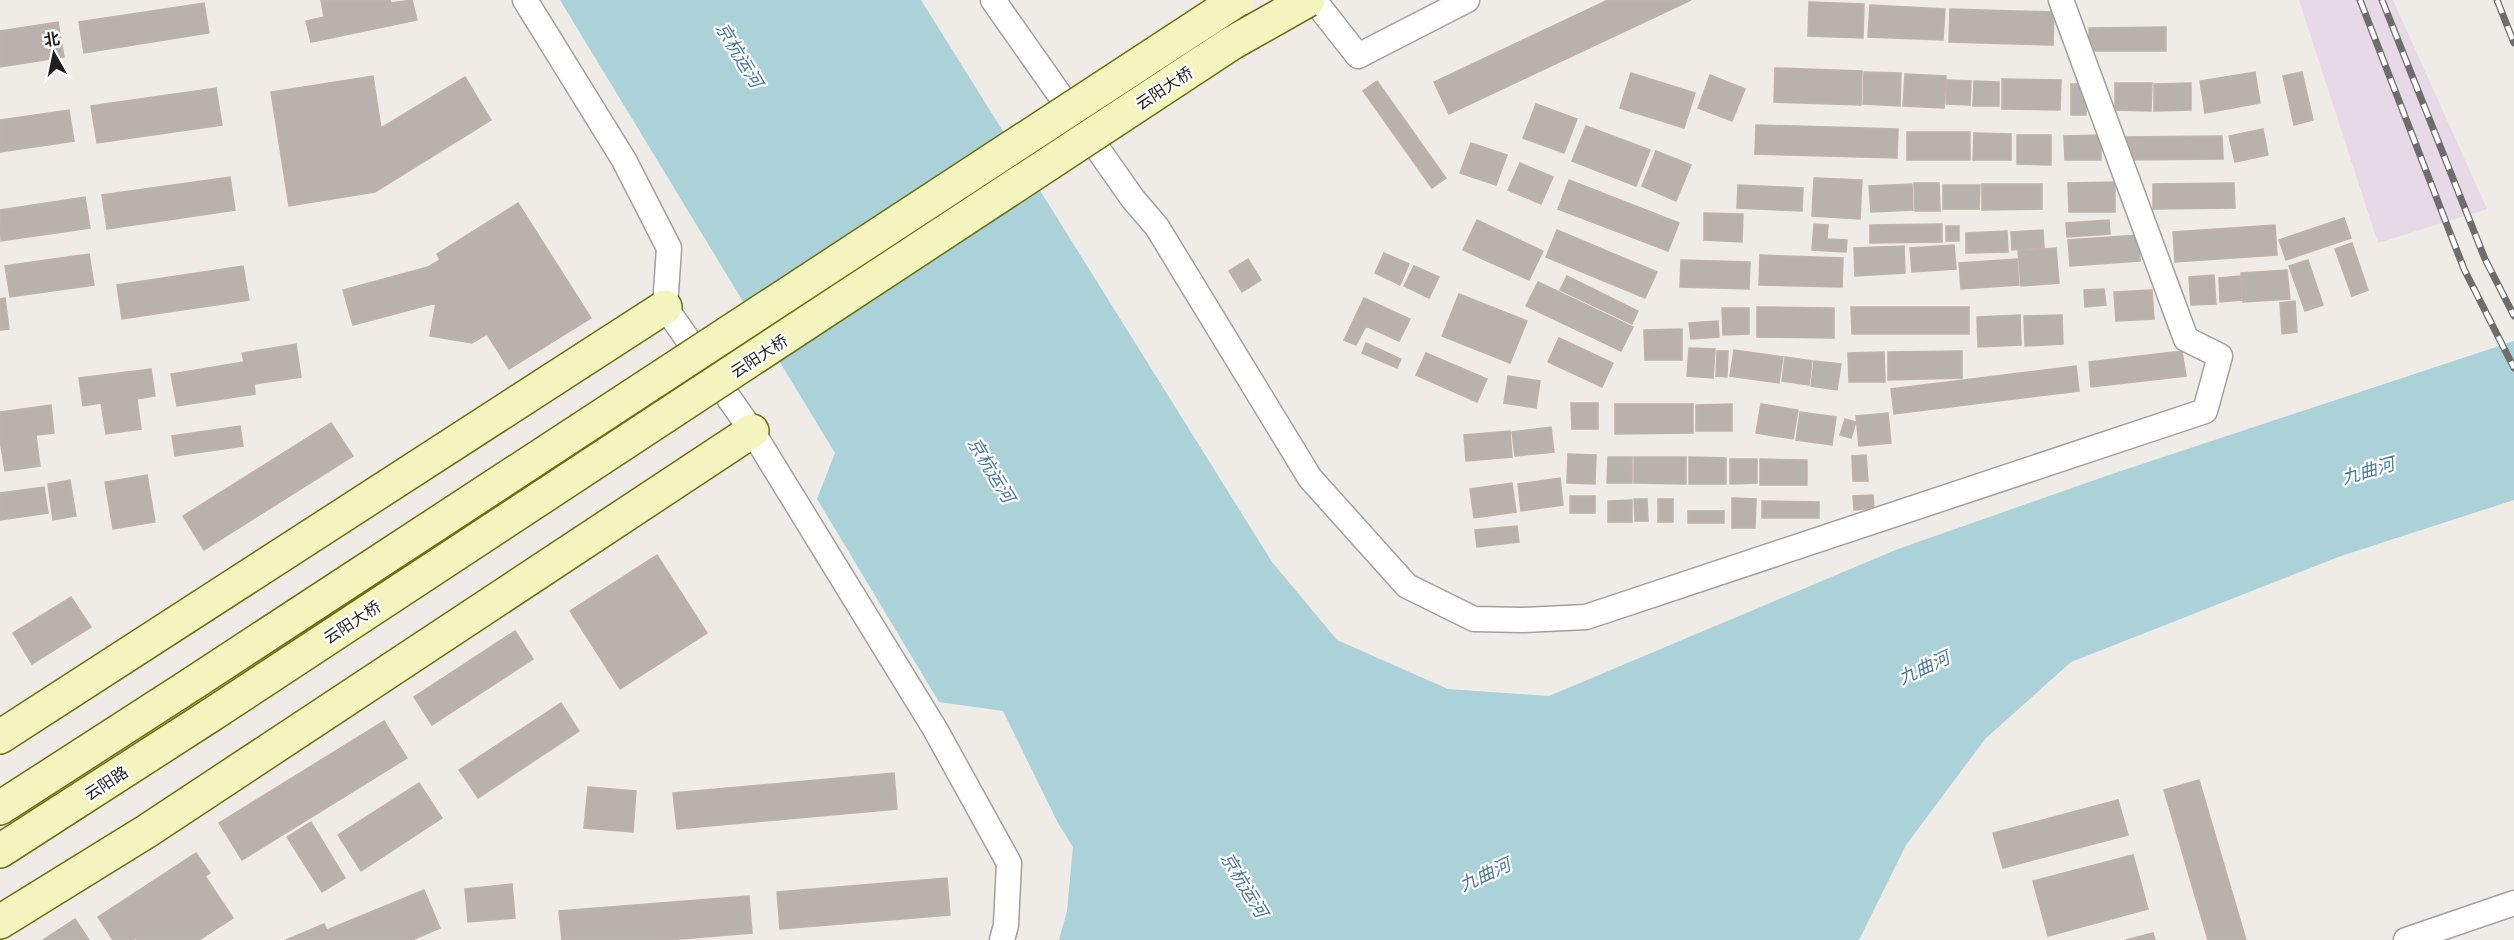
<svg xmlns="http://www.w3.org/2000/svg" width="2514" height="940" font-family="'Noto Sans','Noto Sans SC',sans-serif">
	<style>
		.industrial { fill: #e8d9e6 }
		.water { fill: #abd1d9 }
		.building { fill: #b8b1ac; stroke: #c0b2aa; stroke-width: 1.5 }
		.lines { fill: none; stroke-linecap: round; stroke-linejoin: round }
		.street-casing { stroke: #a0a0a0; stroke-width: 27 }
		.secondary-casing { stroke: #6a6f0e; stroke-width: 36 }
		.street { stroke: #fff; stroke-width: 24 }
		.secondary { stroke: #f4f4bf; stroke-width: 33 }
		.rail-casing { stroke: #6d6d6d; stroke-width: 7 }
		.rail { stroke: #fff; stroke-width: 4.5; stroke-dasharray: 14; stroke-linecap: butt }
		.secondary-bridge-casing { stroke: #6a6f0e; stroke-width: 36; stroke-linecap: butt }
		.secondary-bridge { stroke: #f4f4bf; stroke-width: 33 }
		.labels { text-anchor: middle; stroke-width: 4.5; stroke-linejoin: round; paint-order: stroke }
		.street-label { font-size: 16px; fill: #1f1f1f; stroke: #fff }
		.water-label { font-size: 18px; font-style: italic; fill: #4c7799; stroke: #fff }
	</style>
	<rect width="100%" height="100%" fill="#efece7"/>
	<path class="industrial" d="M2299 0H2393L2487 209 2378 243Z"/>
	<path class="water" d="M560 0H921L1272 562 1337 640 1448 689 1549 696 1898 549 2112 474 2514 341V500L2341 556 2071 662 1985 739 1906 845 1859 940H1059L1067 911 1073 847 1058 823 1003 711 939 702 817 499 835 453Z"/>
	<path class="building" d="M321 0H390L391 3 412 0 417 20 311 42 306 21 324 17Z
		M1608 0H1691L1449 114 1434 82Z
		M1809 2 1864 4 1863 38 1808 36Z
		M204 3 209 33 84 53 79 22Z
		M1870 5 1945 9 1943 40 1868 37Z
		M1950 9 2054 12 2053 45 1949 42Z
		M58 22 64 57 0 67V31Z
		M2166 27V51H2089V28Z
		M1775 68 1862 71 1861 105 1774 102Z
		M1864 72 1901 73 1900 106 1863 104Z
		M2255 72 2260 103 2205 113 2200 81Z
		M2302 72 2313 120 2294 125 2283 76Z
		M1631 73 1695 93 1684 128 1620 108Z
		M1905 74 1946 76 1944 108 1903 106Z
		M1710 75 1745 89 1732 121 1698 108Z
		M373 76 381 128 465 77 491 120 375 192 289 206 271 92Z
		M2002 79 2061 80 2060 110 2002 109Z
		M1947 80 1971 81 1970 105 1946 104Z
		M1377 81 1446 178 1432 188 1363 91Z
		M1974 81 1999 82V106H1973Z
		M2115 83H2152L2151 111 2115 110Z
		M2191 83V110L2154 111V84Z
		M2071 84H2086V115H2071Z
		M216 88 222 125 97 143 91 106Z
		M1536 104 1577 119 1564 153 1523 138Z
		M69 110 74 141 0 152V120Z
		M1756 125 1898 129 1897 158 1755 154Z
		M1586 126 1650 150 1636 186 1572 161Z
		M2263 129 2268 155 2235 162 2229 136Z
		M1907 132H1970V160H1907Z
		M1974 133 2011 134V160H1973Z
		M2017 135H2051V165L2017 164Z
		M2101 135V160H2065L2064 136Z
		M2222 136 2223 159 2124 160V137Z
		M1471 143 1507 155 1496 185 1460 173Z
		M1656 151 1691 165 1676 201 1642 186Z
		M1520 163 1553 177 1541 204 1508 190Z
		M230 177 235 210 107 229 102 195Z
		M1814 178 1862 180 1860 219 1812 216Z
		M1569 180 1679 223 1668 251 1558 209Z
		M2115 182V212H2069L2068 183Z
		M1914 183H1939L1940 211H1915Z
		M2234 183 2235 208 2153 209V184Z
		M1912 184 1913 210 1871 212 1869 186Z
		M1982 184H2042V209L1982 210Z
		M1738 185 1803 188 1802 211 1737 208Z
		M1943 185H1980L1979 209H1943Z
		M85 197 90 228 1 241 0 210Z
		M518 203 591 318 509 369 487 334 472 343 430 336 436 303 353 325 343 290 428 267 440 260 437 254Z
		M1704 213 1743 214 1742 242 1704 240Z
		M2344 218 2351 238 2286 260 2279 240Z
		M1477 220 1543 251 1529 280 1463 250Z
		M2109 220 2110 234 2067 237 2066 223Z
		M1814 224 1828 225 1827 239 1847 240 1846 252 1812 250Z
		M1942 224V242L1870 243V225Z
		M2275 225 2277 255 2175 262 2173 232Z
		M1946 226H1959V241H1946Z
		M1557 230 1657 272 1645 298 1546 257Z
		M2043 230 2044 248 2012 250 2011 232Z
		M2007 231 2008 252 1966 253V233Z
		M2139 235 2140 261 2070 266 2068 240Z
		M2352 243 2368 290 2352 296 2335 249Z
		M1954 245 1956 269 1912 272 1910 248Z
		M1904 246 1905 273 1855 276 1854 248Z
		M2056 248 2059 283 2021 286 2018 251Z
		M1384 253 1409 264 1400 285 1375 273Z
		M89 254 94 285 10 297 5 266Z
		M1760 255 1843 258 1842 287 1759 285Z
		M1248 259 1261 280 1242 292 1229 271Z
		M2017 259 2019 285 1961 289 1959 263Z
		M1681 260 1750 262 1749 289 1680 287Z
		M2308 260 2323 305 2305 311 2289 266Z
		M243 266 249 300 122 319 117 285Z
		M1414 266 1439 277 1429 298 1404 286Z
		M2287 270 2290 299 2243 302 2241 273Z
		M2214 275 2216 304 2191 305 2189 277Z
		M1567 276 1638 311 1632 324 1560 290Z
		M2240 276 2242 300 2220 302 2219 278Z
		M1538 282 1633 327 1621 351 1526 306Z
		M2104 289 2106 305 2085 307 2084 290Z
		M2152 290 2154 319 2116 321 2114 292Z
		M1459 294 1527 321 1510 363 1442 336Z
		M5 298 9 329 0 330V299Z
		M1364 298 1410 319 1399 341 1366 326 1356 345 1344 340Z
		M2295 301 2297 332 2282 334 2280 303Z
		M1757 307 1834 308V338L1757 337Z
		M1851 307H1969V334H1852Z
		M1722 308H1749V334L1723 335Z
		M2020 315 2021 345 1978 347 1977 317Z
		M2062 315 2063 344 2025 346 2024 316Z
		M1718 321 1719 337 1691 339 1689 323Z
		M1682 329V360H1645L1644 330Z
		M1559 338 1613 363 1602 387 1548 362Z
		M1366 343 1401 359 1397 368 1362 353Z
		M296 344 301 377 254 384 255 394 177 406 171 374 244 362 242 353Z
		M1689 348 1715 349 1713 378 1687 376Z
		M1734 350 1783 357 1779 383 1730 376Z
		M1717 351H1728L1727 377 1716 376Z
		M1962 351V378L1888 380V352Z
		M2182 351 2186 376 2091 387 2089 362Z
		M1884 352 1885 382H1849L1848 353Z
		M1426 353 1487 379 1477 402 1416 375Z
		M1785 357 1812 361 1809 385 1782 381Z
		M1814 361 1841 364 1837 390 1811 386Z
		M2076 366 2079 391 1894 414 1891 389Z
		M151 369 155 396 137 399 141 429 106 434 101 403 83 406 79 378Z
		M1508 376 1540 381 1536 408 1504 403Z
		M1571 403H1598V429H1572Z
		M1615 404H1693V433L1615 434Z
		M1732 404V431H1696V405Z
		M1761 404 1798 410 1793 439 1756 433Z
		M51 405 54 433 36 435 40 466 5 471 0 440V412Z
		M1800 412 1836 417 1832 445 1796 440Z
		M1888 413 1891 443 1859 446 1856 416Z
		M1845 419 1856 422 1851 438 1840 435Z
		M331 423 353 456 204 550 183 516Z
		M240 426 243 446 175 456 172 436Z
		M1551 427 1554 452 1515 456 1512 432Z
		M1510 431 1512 457 1466 461 1464 435Z
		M1568 454 1596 455 1595 484 1567 483Z
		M1866 455 1868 481H1853L1852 456Z
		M1608 457H1632V483H1607Z
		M1634 457H1686V484L1634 483Z
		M1689 457 1726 458V484H1689Z
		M1730 459H1757V483L1730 484Z
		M1760 459 1807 460V485H1760Z
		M147 475 155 522 113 529 105 482Z
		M1560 478 1563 505 1521 511 1518 484Z
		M70 480 76 516 53 520 48 484Z
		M1512 483 1516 512 1474 518 1470 489Z
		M44 487 48 513 0 520V493Z
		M1873 495 1874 508 1854 510 1853 496Z
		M1570 496H1595V513H1570Z
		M1732 498 1756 499 1755 528H1732Z
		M1634 499H1647L1648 521H1635Z
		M1658 499H1673V522H1658Z
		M1632 500V522H1608V501Z
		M1762 501 1819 502V518H1762Z
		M1688 511H1724V523H1688Z
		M1517 526 1519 542 1477 547 1475 530Z
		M657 555 707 633 620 689 570 611Z
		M71 597 91 627 32 664 13 633Z
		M515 631 533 659 432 725 414 697Z
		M561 703 579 731 478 798 459 770Z
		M384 721 407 758 242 860 219 823Z
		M894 773 897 809 677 829 673 793Z
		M2199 780 2246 940H2208L2164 790Z
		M419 783 442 818 361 871 338 835Z
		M588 787 636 791 633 832 584 828Z
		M2118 800 2128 835 2003 868 1993 833Z
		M311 822 345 878 322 892 287 837Z
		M196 853 210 873 205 876 233 918 199 940H137L136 938 132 940H113L98 917Z
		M2133 855 2148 909 2048 936 2033 881Z
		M947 878 950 915 780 929 777 892Z
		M512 884 515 918 468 922 465 889Z
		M424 890 440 928 412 940H286L324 924 327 930Z
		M749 896 752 933 669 940H562L559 911Z
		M75 919 89 940H43Z
		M2153 933 2155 940H2126Z"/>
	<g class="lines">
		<defs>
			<path id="street" d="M525 0 624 160 669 248 665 307 752 431 935 729 1009 863 1006 925 1002 940
				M993 0 1133 199 1157 227 1310 478 1407 586 1474 619 1523 620 1586 617 2205 411 2220 356 2186 339 2061 0
				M1314 0 1358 56 1467 0
				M2406 940 2514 903"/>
			<path id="secondary" d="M0 737 665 307
				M0 808 195 682
				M0 851 211 715
				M0 922 147 831 752 431"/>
		</defs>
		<use href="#street" class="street-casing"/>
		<use href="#secondary" class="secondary-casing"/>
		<use href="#street" class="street"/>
		<use href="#secondary" class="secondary"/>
		<defs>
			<path id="rail" d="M2360 0 2464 269 2514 368
				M2382 0 2485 259 2514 316
				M2497 0 2514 43"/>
		</defs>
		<use href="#rail" class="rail-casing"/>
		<use href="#rail" class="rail"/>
		<defs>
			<path id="secondary-bridge" d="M195 682 1237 0
				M211 715 1232 43 1308 0"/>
		</defs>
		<use href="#secondary-bridge" class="secondary-bridge-casing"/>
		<use href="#secondary-bridge" class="secondary-bridge"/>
	</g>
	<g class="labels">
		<g class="street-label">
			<text transform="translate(1164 88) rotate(-33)" y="6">云阳大桥</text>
			<text transform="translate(759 356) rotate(-33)" y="6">云阳大桥</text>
			<text transform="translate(352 622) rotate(-33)" y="6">云阳大桥</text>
			<text transform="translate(106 783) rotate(-33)" y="6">云阳路</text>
		</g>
		<g class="water-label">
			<text transform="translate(739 55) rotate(59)" y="6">京杭运河</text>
			<text transform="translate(991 470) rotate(59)" y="6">京杭运河</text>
			<text transform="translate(2368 471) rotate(-16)" y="6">九曲河</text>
			<text transform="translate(1924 668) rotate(-25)" y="6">九曲河</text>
			<text transform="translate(1485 875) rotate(-25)" y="6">九曲河</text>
			<text transform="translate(1244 885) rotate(59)" y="6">京杭运河</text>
		</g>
	</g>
	<g transform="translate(54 54) rotate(351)" stroke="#ffffff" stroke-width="4.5" paint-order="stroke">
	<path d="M0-4.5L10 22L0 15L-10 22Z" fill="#1f1f1f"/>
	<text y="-9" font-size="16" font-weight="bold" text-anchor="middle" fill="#1f1f1f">北</text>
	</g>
</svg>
